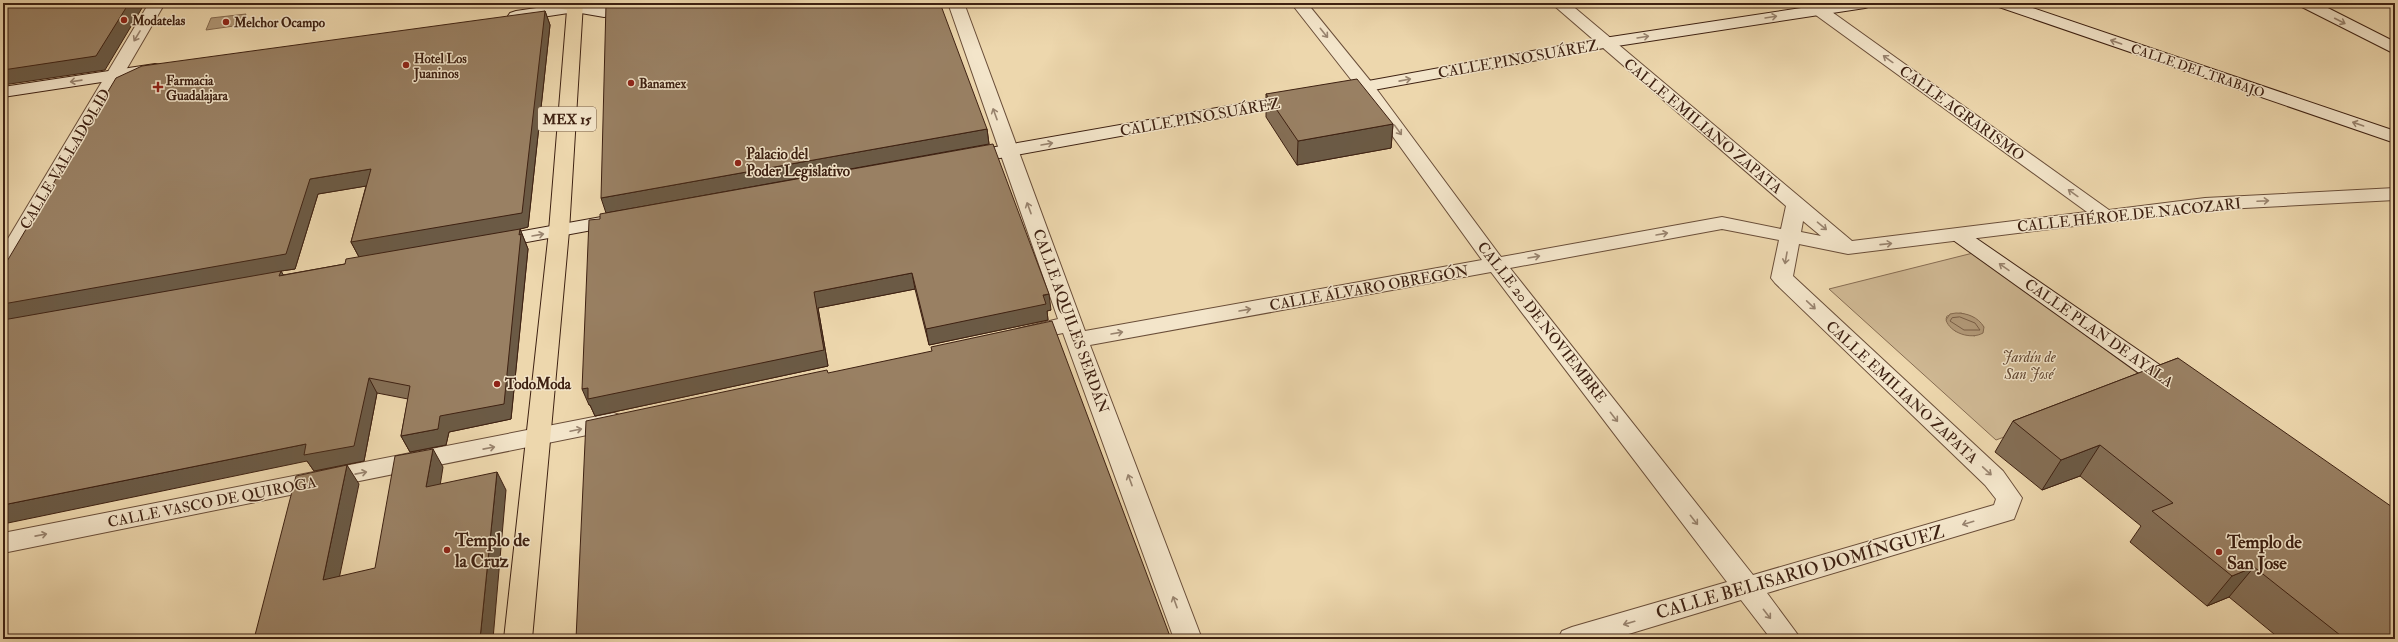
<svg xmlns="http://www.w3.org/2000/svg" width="2398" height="642" font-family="'IM FELL Double Pica',serif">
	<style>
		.green { fill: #cfb893; stroke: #866c52; fill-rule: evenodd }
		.water { fill: #b29978; stroke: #84694f }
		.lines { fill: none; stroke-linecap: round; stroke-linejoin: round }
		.shore { stroke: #785d45; stroke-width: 1 }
		.street-casing { stroke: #6a4e39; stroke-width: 2 }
		.secondary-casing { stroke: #3e2112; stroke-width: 2 }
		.primary-casing { stroke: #3e2112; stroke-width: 2 }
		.street { fill: #f3e5ca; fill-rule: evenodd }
		.secondary { fill: #f3e5ca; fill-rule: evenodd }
		.primary { fill: #edd7ad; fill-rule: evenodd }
		.wall { fill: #846e55; stroke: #3e2112; fill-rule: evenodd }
		.shaded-wall { fill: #6b5a45; stroke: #3e2112 }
		.building { fill: #998063; stroke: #3e2112 }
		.oneway { stroke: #98836e }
		.poi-dot { fill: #8f2418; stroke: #f3e5ca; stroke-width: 1.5 }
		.labels { text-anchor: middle; stroke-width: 3; stroke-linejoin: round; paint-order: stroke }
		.far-poi-label { font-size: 13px; font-weight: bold; fill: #3e2112; stroke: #f3e5ca; text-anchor: start }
		.far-street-label { font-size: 13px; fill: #3e2112; stroke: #f3e5ca }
		.shield { fill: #f3e5ca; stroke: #745c49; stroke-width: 1 }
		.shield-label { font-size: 14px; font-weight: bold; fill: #3e2112 }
		.street-label { font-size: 15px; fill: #3e2112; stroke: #f3e5ca }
		.poi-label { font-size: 15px; font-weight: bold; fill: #3e2112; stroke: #f3e5ca; text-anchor: start }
		.park-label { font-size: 15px; font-style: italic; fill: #624732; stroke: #f3e5ca }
		.near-poi-label { font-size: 18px; font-weight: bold; fill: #3e2112; stroke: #f3e5ca; text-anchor: start }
		.near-street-label { font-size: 18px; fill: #3e2112; stroke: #f3e5ca }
	</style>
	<rect width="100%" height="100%" fill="#edd7ad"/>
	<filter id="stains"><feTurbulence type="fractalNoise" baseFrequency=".005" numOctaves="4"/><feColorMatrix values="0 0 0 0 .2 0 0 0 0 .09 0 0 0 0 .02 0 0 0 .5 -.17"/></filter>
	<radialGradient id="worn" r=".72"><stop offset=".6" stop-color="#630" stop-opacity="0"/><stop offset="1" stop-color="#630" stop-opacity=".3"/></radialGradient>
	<path class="green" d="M1973 253 2151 383 1996 440 1829 289ZM1961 313 1973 317 1984 327 1975 336 1955 331 1946 319 1947 316Z"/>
	<path class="water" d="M246 14 241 25 206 30 211 18Z
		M1956 313C1967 313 1978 317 1984 327L1983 333C1971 340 1950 333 1946 320L1950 314Z"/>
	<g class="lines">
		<path class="shore" d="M1960 317 1975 323 1980 330H1964L1950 321 1952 318Z"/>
		<defs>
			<path id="street" d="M149 3H165L13 264 10 269 3 271V247Z
				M948 3H964L1085 331 1482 260 1360 91 1291 3H1307L1372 83 1501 257 1722 217 1781 229 1786 206 1551 3H1569L1852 241 2087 212 1813 13 1811 10 1813 7H1825L2109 210 2205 198 2395 188V200L2205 210 1848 254 1799 244 1793 276 2003 471 2022 498 2014 519 1767 593 1801 639H1771L1741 600 1612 639H1558L1562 631 1572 627 1727 582 1491 272 1090 345 1202 639H1174L1063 333 1025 341 1017 339 1014 334 1017 329 1058 319ZM1803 221 1821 236 1801 232ZM1722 229 1779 240 1771 278 1775 283 1985 485 1996 499 1994 505 1753 575 1510 268Z
				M614 413 622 416 626 422 622 428 3 553V533Z"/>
			<path id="secondary" d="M570 3 604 7 634 3H677L675 6 669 8 604 17 575 12 516 21 510 19 508 16 510 13 516 11Z
				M1834 3H1873L1871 6 1865 8 1604 48 1335 97 1329 96 1326 92 1329 88 1335 87 1604 38Z
				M1994 3H2018L2395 131V143L1996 6Z
				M2298 3H2318L2395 42V54L2300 6Z
				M155 64 161 65 164 69 161 73 3 97V87Z
				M1296 94 1302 95 1305 99 1302 103 967 164 960 162 958 158 960 154 967 152Z
				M618 214 625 216 628 220 625 224 495 248 488 246 485 242 488 238 495 236Z
				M1960 230 1967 232 2183 381 2187 387 2183 393 2175 395 2167 393 1953 240 1950 236 1953 232Z"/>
			<path id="primary" d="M547 3H583L569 231 532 639H504L549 231 567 10 549 6Z"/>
		</defs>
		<use href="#street" class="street-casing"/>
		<use href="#secondary" class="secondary-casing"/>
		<use href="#primary" class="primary-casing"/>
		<use href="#street" class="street"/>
		<use href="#secondary" class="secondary"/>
		<use href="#primary" class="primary"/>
	</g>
	<path class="wall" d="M545 11 550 25 528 227 520 229 528 249 511 419 449 432 446 445 410 452 401 436 408 399 377 393 364 461 314 471 307 461 3 268ZM366 186 351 242 359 257 345 264 283 275 281 271 295 269 318 194Z
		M1266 94 1393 124 1391 148 1297 165 1266 117Z
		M987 129 989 144 828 173 1051 310 1047 311 1048 320 929 345 915 289 818 308 828 366 595 416 590 405H589L600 219 606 213Z
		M2178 358 2395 639H2280L2229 597 2207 606 2130 542 2141 526 2080 476 2042 490 1995 452 2013 421Z"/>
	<path class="shaded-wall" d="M129 3H145L105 70 3 85V70Z
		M545 11 550 25 528 227 520 229 528 249 511 419 449 432 446 445 410 452 401 436 438 429 359 257 351 242Z
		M1393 124 1391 148 1297 165 1298 141Z
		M987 129 989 144 606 213 601 198Z
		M371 169 378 184 318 194 295 269 281 271 290 286 3 322V304L310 179Z
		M912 273 915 289 818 308 828 366 595 416 590 405H589L582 389 814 292Z
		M1049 294 1051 310 1047 311 1048 320 929 345 926 329Z
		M369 378 377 393 364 461 314 471 307 461 3 524V505L306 444Z
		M2100 445 2080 476 2042 490 2061 460Z
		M433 449 443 467 437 505 426 487Z
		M347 465 359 484 335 598 323 580Z
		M497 472 506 490 493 639H480Z
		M2254 567 2229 597 2207 606 2232 576Z"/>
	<path class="building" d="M3 3H129L96 56 3 70Z
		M610 3H940L987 129 601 198 606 4Z
		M545 11 522 213 351 242 371 169 310 179 286 254 3 304V268L116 78 142 66Z
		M1357 79 1393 124 1298 141 1266 94Z
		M993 144 1049 294 1043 295 1046 304 926 329 912 273 814 292 824 350 588 399V388L582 389 589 220 600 219V214Z
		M520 229 519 235 521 234 504 404 440 416 438 429 401 436 410 386 369 378 354 446 304 455 306 444 3 505V320L281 271 279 276 345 264 346 259Z
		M1052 321 1171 639H576L586 421 827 370 828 373 932 351 931 347Z
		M2178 358 2395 509V639H2345L2254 567 2232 576 2152 511 2173 503 2100 445 2061 460 2013 421Z
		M433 449 426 487 497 472 480 639H254L296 476 347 465 323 580 375 568 395 456Z"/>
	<defs><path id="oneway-shaft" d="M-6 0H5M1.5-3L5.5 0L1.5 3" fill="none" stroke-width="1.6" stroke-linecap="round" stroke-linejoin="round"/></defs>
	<g class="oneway">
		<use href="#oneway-shaft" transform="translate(1771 17) rotate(-9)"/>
		<use href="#oneway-shaft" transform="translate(2340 21) rotate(27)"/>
		<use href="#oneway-shaft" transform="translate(1324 33) rotate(51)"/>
		<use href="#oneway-shaft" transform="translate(137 36) rotate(121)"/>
		<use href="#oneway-shaft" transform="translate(1643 37) rotate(-9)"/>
		<use href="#oneway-shaft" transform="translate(2116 42) rotate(-161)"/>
		<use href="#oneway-shaft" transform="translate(1888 59) rotate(-144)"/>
		<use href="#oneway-shaft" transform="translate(1405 80) rotate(-11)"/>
		<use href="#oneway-shaft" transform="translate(76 81) rotate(172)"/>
		<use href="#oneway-shaft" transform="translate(995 114) rotate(-110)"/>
		<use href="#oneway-shaft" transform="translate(2358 124) rotate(-161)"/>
		<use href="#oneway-shaft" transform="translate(1398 130) rotate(54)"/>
		<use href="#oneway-shaft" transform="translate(1047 144) rotate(-10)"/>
		<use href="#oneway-shaft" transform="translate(2073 193) rotate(-144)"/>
		<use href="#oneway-shaft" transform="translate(2263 201) rotate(-3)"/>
		<use href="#oneway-shaft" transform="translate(1029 208) rotate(-110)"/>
		<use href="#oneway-shaft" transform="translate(1822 226) rotate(40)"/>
		<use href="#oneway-shaft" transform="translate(1662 234) rotate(-10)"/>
		<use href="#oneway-shaft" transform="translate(538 235) rotate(-10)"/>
		<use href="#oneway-shaft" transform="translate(1886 244) rotate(-6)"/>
		<use href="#oneway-shaft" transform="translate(1534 257) rotate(-10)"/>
		<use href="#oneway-shaft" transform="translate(1786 258) rotate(100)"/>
		<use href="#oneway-shaft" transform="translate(2004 267) rotate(-145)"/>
		<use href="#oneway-shaft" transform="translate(1811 305) rotate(43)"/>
		<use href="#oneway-shaft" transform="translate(1245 310) rotate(-10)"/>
		<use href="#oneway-shaft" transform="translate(1117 333) rotate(-10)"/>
		<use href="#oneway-shaft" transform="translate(1614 417) rotate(52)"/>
		<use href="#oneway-shaft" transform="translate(576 430) rotate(-12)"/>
		<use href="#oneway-shaft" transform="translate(489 448) rotate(-11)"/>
		<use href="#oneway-shaft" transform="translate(1987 471) rotate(43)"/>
		<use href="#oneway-shaft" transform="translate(361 473) rotate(-11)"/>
		<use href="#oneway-shaft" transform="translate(1130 480) rotate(-110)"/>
		<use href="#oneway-shaft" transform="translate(1694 520) rotate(52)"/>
		<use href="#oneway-shaft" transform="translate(1968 523) rotate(163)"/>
		<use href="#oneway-shaft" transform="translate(41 535) rotate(-11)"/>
		<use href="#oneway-shaft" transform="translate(1175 602) rotate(-110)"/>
		<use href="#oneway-shaft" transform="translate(1767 614) rotate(52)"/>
		<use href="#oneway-shaft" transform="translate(1629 623) rotate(164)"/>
	</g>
	<g class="poi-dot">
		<circle cx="124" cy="20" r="4"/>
		<circle cx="226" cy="22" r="4"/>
		<circle cx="406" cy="65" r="4"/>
		<circle cx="631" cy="83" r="4"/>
		<path d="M156 81h4v4h4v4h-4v4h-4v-4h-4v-4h4z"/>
		<circle cx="738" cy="163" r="4"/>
		<circle cx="497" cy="384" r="4"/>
		<circle cx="447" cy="550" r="4"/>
		<circle cx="2219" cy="552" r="4"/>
	</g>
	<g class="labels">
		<g class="far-poi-label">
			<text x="132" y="25">Modatelas</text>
			<text x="234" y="27">Melchor Ocampo</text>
			<text x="414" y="63">Hotel Los<tspan x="414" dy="15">Juaninos</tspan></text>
			<text x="166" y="85">Farmacia<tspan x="166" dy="15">Guadalajara</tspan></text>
			<text x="639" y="88">Banamex</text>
		</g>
		<g class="far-street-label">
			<text transform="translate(2198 70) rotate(19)" y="5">CALLE DEL TRABAJO</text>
		</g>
		<rect class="shield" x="538" y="107" width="58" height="24" rx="3"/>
		<g class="shield-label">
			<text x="567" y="124">MEX 15</text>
		</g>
		<g class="street-label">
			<text transform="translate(1518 59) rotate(-10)" y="5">CALLE PINO SUÁREZ</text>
			<text transform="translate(1962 113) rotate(36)" y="5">CALLE AGRARISMO</text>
			<text transform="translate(1200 117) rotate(-10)" y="5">CALLE PINO SUÁREZ</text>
			<text transform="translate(1703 126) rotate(40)" y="5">CALLE EMILIANO ZAPATA</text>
			<text transform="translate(65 159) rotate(-59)" y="5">CALLE VALLADOLID</text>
			<text transform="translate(2129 215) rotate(-6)" y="5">CALLE HÉROE DE NACOZARI</text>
			<text transform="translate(1369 288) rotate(-10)" y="5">CALLE ÁLVARO OBREGÓN</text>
			<text transform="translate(1071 321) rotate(70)" y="5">CALLE AQUILES SERDÁN</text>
			<text transform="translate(1542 322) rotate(52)" y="5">CALLE 20 DE NOVIEMBRE</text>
			<text transform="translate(2099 333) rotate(35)" y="5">CALLE PLAN DE AYALA</text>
			<text transform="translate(1902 392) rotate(43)" y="5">CALLE EMILIANO ZAPATA</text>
			<text transform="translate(212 502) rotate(-11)" y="5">CALLE VASCO DE QUIROGA</text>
		</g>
		<g class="poi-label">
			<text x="746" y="159">Palacio del<tspan x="746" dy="17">Poder Legislativo</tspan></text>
			<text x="505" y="389">TodoModa</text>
		</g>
		<g class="park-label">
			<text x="2029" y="362">Jardín de<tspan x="2029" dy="17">San José</tspan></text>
		</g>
		<g class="near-poi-label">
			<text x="455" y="546">Templo de<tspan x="455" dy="21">la Cruz</tspan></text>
			<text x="2227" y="548">Templo de<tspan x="2227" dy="21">San Jose</tspan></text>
		</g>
		<g class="near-street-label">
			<text transform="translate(1800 572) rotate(-16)" y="6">CALLE BELISARIO DOMÍNGUEZ</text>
		</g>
	</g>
	<rect width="2398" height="642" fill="none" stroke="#edd7ad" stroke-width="16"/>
	<rect x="4" y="4" width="2390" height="634" fill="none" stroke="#3e2112" stroke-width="2"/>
	<rect x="8" y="8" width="2382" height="626" fill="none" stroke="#3e2112"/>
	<rect width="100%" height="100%" filter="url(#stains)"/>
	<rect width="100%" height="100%" fill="url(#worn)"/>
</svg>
